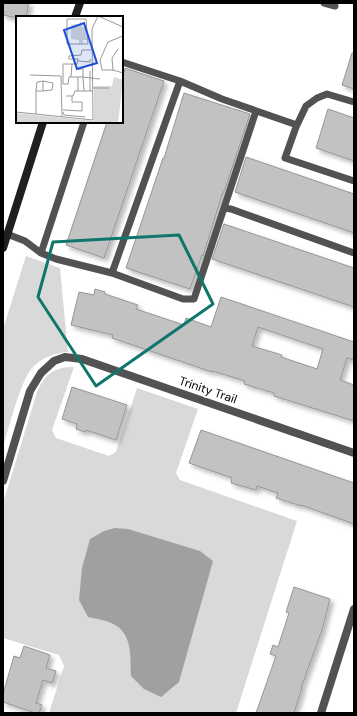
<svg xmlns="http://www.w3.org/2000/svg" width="357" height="716" font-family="'DM Sans',sans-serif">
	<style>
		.green { fill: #d9d9d9 }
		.water { fill: #a0a0a0 }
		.building { fill: #c2c2c2; stroke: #969696; fill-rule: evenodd; filter: url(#shadow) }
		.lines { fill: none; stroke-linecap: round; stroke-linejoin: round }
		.lane { stroke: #525252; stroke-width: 7 }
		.street { stroke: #525252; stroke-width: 8 }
		.secondary { stroke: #1f1f1f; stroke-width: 8 }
		.marked { fill: none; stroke: #0f766e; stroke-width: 3; stroke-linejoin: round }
		.labels { text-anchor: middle; stroke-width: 3; stroke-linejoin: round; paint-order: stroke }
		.street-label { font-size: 12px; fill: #000; stroke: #fff }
		.inset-road { fill: none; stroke: #999; stroke-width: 1 }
		.view { fill: #1d4ed8; fill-opacity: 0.15; stroke: #1d4ed8; stroke-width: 2 }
		.inset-edge { fill: none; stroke: #000; stroke-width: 2 }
	</style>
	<defs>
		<filter id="shadow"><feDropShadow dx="3.5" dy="3.5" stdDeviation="2" flood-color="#0004"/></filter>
	</defs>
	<rect width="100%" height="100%" fill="#fff"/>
	<path class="green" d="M26 256 60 268 68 352C55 353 41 358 32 368 20 382 9 428 3 447V329Z
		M74 367 52 430 56 438 109 456 116 452 137 388 198 409 176 473 180 480 297 521 236 713H49L64 666 59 655 3 638V503L37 392C45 374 54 367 74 367Z"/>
	<path class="water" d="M115 528 128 529 200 551 213 561 179 682 161 697 144 689 131 676C130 659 133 635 115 625 107 620 97 619 88 617L79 600 82 568 90 539 104 531Z"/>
	<path class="building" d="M3 3H29L26 17H12L3 15Z
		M352 53H354V89L342 85Z
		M125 68 164 81 104 258 66 245 107 122H122V78Z
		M184 93 250 114 225 189 222 195 203 256 202 255 190 289 126 268 163 158H164Z
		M328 109 354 118V161L316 148Z
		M246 157 354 194V233L235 192Z
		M224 224 354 268V307L212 259Z
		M95 289 105 292V294L138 305 136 309 184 325 186 318 211 327 221 297 354 342V360L347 358 340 380 354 385V421L274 396V393L244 384 245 381 213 371 212 372 112 338 113 335 71 325 79 292 94 295ZM258 327 323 349 317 369 281 357 282 355 252 346Z
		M72 387 127 405 116 440 86 430 85 432 76 429 77 424 62 419Z
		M201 430 354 483V524L301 505V506L276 498 278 493 257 486 256 490 231 483 232 478 189 463Z
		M294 587 330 599 322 630 301 688H302L294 713H256L276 656 270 654 273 645 278 647 289 613 286 612Z
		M24 646 50 655 46 668 56 671 52 683 43 680 36 703 42 705 39 713H35L3 702V694L14 656 20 658Z"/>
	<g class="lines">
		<path class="lane" d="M324 3 335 6
			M122 62 180 81 222 99 297 125
			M354 102 327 94 317 98 306 106 296 127 285 158 354 181
			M224 208 256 111
			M7 234 25 241 41 253 56 259 112 273 183 299H194L224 208 231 209 354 253
			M41 253 84 122
			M112 273 180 81"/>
		<path class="street" d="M3 481 30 391 41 373 54 361 65 357 82 359 354 453
			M321 713 354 609"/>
		<path class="secondary" d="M75 17 80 3
			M3 248 43 122"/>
	</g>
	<path class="marked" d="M179 235 213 304 96 386 38 297 53 242Z"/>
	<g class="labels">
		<g class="street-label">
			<text transform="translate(208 390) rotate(19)" y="4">Trinity Trail</text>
		</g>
	</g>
	<g transform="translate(16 16)">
		<rect width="107" height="107" fill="#fff"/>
		<path d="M64 3 66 11 70 12 71 24H67V28H63V24L55 23V9H51L64 8ZM98 61 107 64 102 107H0V97L78 105V70H96Z" fill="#d9d9d9"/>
		<path class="inset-road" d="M82 0 107 11M51 3H70L72 28H51ZM107 20 92 26 84 44 86 54H97L107 57M62 45 74 46V43M62 53H67V61M97 54 96 42 102 33M74 55V75M14 59 45 60 46 101M55 61H53L52 68H47V48H56M67 61H55L56 48H61L62 43H53V40L65 39 66 34H77M27 65 37 67 36 74 27 75M77 72H93M62 75V61M68 75 67 61 84 63M50 80H57L59 75H77M47 94 66 95V86H56V80M0 96 77 104 76 13 82 0M47 96 48 99 69 101M20 98V75L21 66 27 65V75H20"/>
		<path class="view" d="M68 7 81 47 61 53 48 14Z"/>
		<rect width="107" height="107" class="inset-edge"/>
	</g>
	<rect width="357" height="716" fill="none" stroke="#000000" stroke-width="8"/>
</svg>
